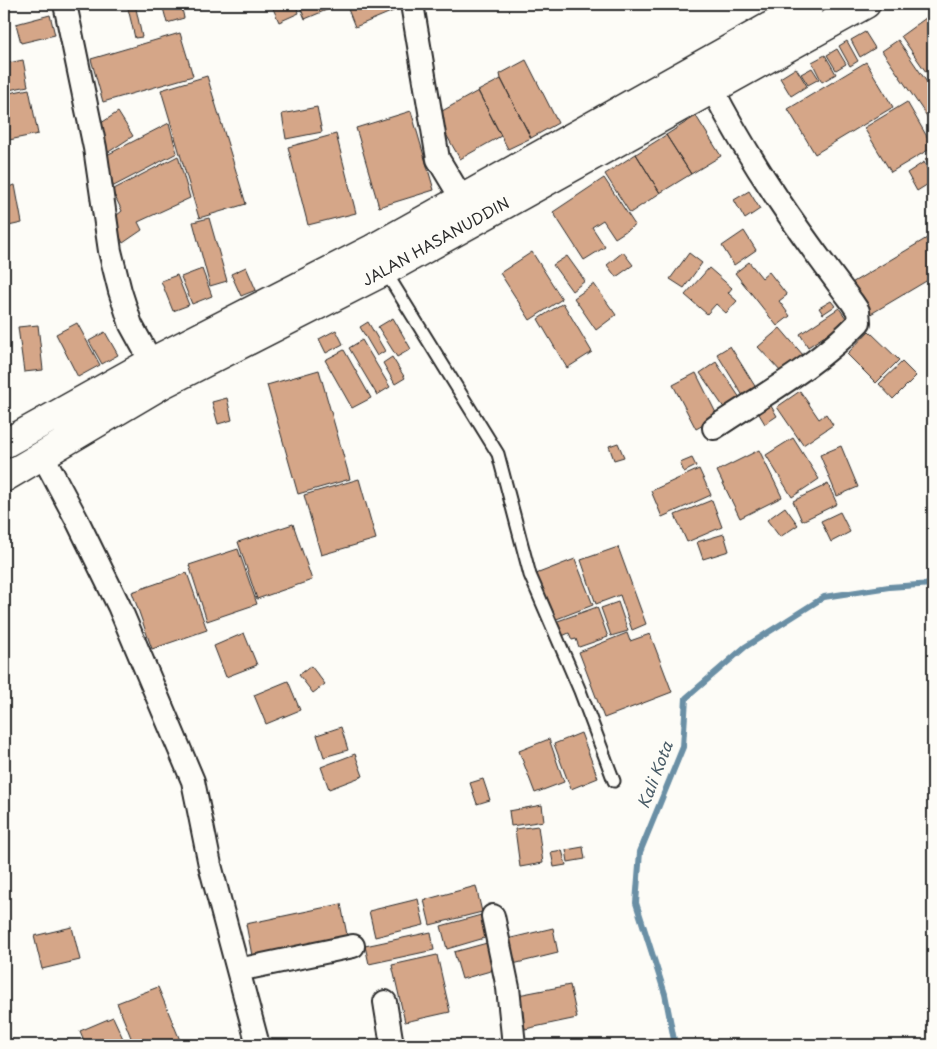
<svg xmlns="http://www.w3.org/2000/svg" width="937" height="1049" font-family="'Playpen Sans',sans-serif">
	<style>
		.lines { fill: none; stroke-linecap: round; stroke-linejoin: round }
		.stream { stroke: #6b8fa5; stroke-width: 6 }
		.building { fill: #d5a688; stroke: #2b2b2b }
		.service-casing { stroke: #2b2b2b; stroke-width: 15 }
		.minor-casing { stroke: #2b2b2b; stroke-width: 26 }
		.tertiary-casing { stroke: #2b2b2b; stroke-width: 31 }
		.service { stroke: #fdfcf7; stroke-width: 11 }
		.minor { stroke: #fdfcf7; stroke-width: 22 }
		.tertiary { stroke: #fdfcf7; stroke-width: 28 }
		.labels { text-anchor: middle; stroke-width: 4; stroke-linejoin: round; paint-order: stroke }
		.street-label { font-size: 15px; fill: #2b2b2b; stroke: #fdfcf7 }
		.water-label { font-size: 16px; font-style: italic; fill: #4b5d68; stroke: #fdfcf7 }
	</style>
	<rect width="100%" height="100%" fill="#fdfcf7"/>
	<filter id="ink" filterUnits="userSpaceOnUse"><feTurbulence type="fractalNoise" baseFrequency=".02" numOctaves="2"/><feDisplacementMap in="SourceGraphic" scale="10" xChannelSelector="R" yChannelSelector="G"/><feConvolveMatrix kernelMatrix="1 2 1 2 8 2 1 2 1" color-interpolation-filters="sRGB"/></filter>
	<g filter="url(#ink)">
		<g class="lines">
			<path class="stream" d="M675 1045 665 994 636 903 640 852 683 747 686 698 745 647 824 597 889 587 933 584"/>
		</g>
		<path class="building" d="M127 4H135L142 37 135 38Z
			M162 4H181L184 18 167 23Z
			M271 4H295L299 13 279 22Z
			M299 4H335L336 6 305 19Z
			M346 4H396L398 9 355 27Z
			M50 15 55 35 21 43 16 24Z
			M930 15 933 20V82L901 36Z
			M865 32 875 48 860 57 851 40Z
			M180 33 193 76 103 102 91 59Z
			M898 40 933 91V125L882 51Z
			M847 41 858 61 850 66 839 46Z
			M837 49 846 64 836 70 827 55Z
			M825 55 836 74 822 82 812 62Z
			M23 60 28 86 4 91V64Z
			M526 60 558 123 531 138 501 79 500 74Z
			M866 62 893 107 815 154 788 109Z
			M796 68 807 86 791 96 780 78Z
			M812 68 819 79 808 85 801 74Z
			M207 76 246 204 199 218 161 90Z
			M501 79 531 138 508 149 478 91Z
			M29 89 38 134 9 140 4 113V94Z
			M478 91 501 136 460 159 435 115Z
			M907 102 933 147 891 172 864 128Z
			M317 107 322 132 286 139 282 114Z
			M411 111 434 190 379 207 356 128Z
			M118 112 133 136 107 153 92 129Z
			M696 116 721 156 691 174 666 135Z
			M169 123 177 153 110 188 101 158Z
			M336 134 356 213 308 225 288 147Z
			M666 135 691 174 660 193 636 154Z
			M636 154 660 193 630 213 605 174Z
			M933 154V172L925 159Z
			M178 156 190 198 138 222 142 230 123 243 111 220 122 211 112 190Z
			M924 162 933 181 917 191 907 173Z
			M604 178 635 225 615 238 603 220 592 227 605 247 584 260 553 212Z
			M15 185 22 223 4 227V188Z
			M749 191 760 209 745 219 734 200Z
			M209 218 227 281 210 286 193 222Z
			M744 231 756 250 734 265 722 246Z
			M927 238 933 249V277L869 315 850 284Z
			M532 252 562 299 530 320 500 273Z
			M623 252 633 265 616 277 607 265Z
			M689 253 702 263 684 288 670 279Z
			M567 256 585 281 572 291 553 265Z
			M749 262 762 278 769 272 787 295 779 301 790 316 777 326 735 273Z
			M246 267 256 290 241 296 231 274Z
			M709 268 732 288 728 293 737 301 726 313 716 304 707 314 685 295Z
			M202 269 212 296 192 304 181 277Z
			M177 275 189 305 173 311 161 281Z
			M594 284 616 315 596 330 574 298Z
			M831 301 835 306 823 314 819 308Z
			M563 303 592 352 567 368 538 319Z
			M839 308 848 321 808 347 800 334Z
			M393 318 411 349 397 357 378 327Z
			M368 322 385 351 377 356 360 327Z
			M77 323 100 365 78 377 56 334Z
			M38 325 43 370 24 372 18 327Z
			M780 328 803 355 782 373 758 347Z
			M336 330 343 344 326 353 319 339Z
			M869 331 899 360 876 383 847 354Z
			M105 332 118 355 102 364 89 341Z
			M362 340 390 387 377 395 349 348Z
			M730 346 758 391 745 399 717 354Z
			M344 350 371 398 352 408 325 360Z
			M392 357 405 378 395 384 383 363Z
			M716 362 742 401 727 412 700 373Z
			M902 362 916 376 893 399 879 384Z
			M319 370 350 479 298 494 267 385Z
			M696 373 718 417 696 429 673 385Z
			M800 391 819 419 826 414 833 425 803 445 777 407Z
			M227 398 232 420 218 424 212 402Z
			M771 406 777 416 765 424 759 414Z
			M793 438 819 479 792 497 766 455Z
			M618 443 624 457 614 460 609 446Z
			M841 446 858 487 837 496 820 455Z
			M759 450 782 497 740 518 717 471Z
			M692 458 696 466 684 472 680 463Z
			M699 469 711 495 662 517 651 491Z
			M359 479 376 539 321 555 304 495Z
			M828 484 837 504 802 521 793 501Z
			M712 500 722 527 687 542 675 515Z
			M785 507 798 525 780 537 767 520Z
			M840 512 850 532 831 542 821 521Z
			M293 524 312 580 257 599 238 542Z
			M724 534 729 551 703 559 697 542Z
			M618 547 646 624 632 630 620 595 596 604 581 560Z
			M238 549 257 604 207 621 189 565Z
			M575 559 593 605 554 620 536 574Z
			M187 573 207 630 152 649 132 592Z
			M618 602 628 631 611 636 601 608Z
			M597 607 608 637 579 647 576 639 572 640 569 633 560 637 555 622Z
			M244 633 257 665 226 677 214 646Z
			M627 633 630 641 650 634 672 692 604 718 579 652Z
			M311 666 325 684 313 693 299 675Z
			M288 681 300 710 266 724 254 695Z
			M341 727 348 750 324 757 317 735Z
			M581 733 598 778 571 789 554 744Z
			M549 739 564 782 535 793 519 751Z
			M355 754 363 776 329 789 321 767Z
			M483 779 490 800 477 804 470 783Z
			M542 805 544 821 511 826 509 811Z
			M538 826 543 863 520 867 515 829Z
			M583 847 585 859 568 862 566 850Z
			M562 850 566 865 554 867 551 852Z
			M476 886 482 912 430 925 424 900Z
			M418 899 424 925 375 937 369 911Z
			M341 904 348 940 253 961 246 924Z
			M481 915 488 937 447 949 441 926Z
			M72 927 80 960 42 969 34 936Z
			M553 928 558 953 513 964 507 939Z
			M431 932 434 950 369 964 365 946Z
			M487 943 494 970 462 979 454 952Z
			M437 955 450 1012 405 1022 392 965Z
			M570 985 577 1018 525 1029 518 995Z
			M158 987 182 1045H134L117 1003Z
			M113 1017 126 1045H86L80 1031Z"/>
		<g class="lines">
			<defs>
				<path id="service" d="M385 271 498 454 530 575 580 691 614 781"/>
				<path id="minor" d="M65 4 95 148 110 251 120 291 131 325 159 376
					M412 4 438 159 471 214
					M712 88C751 165 800 233 852 302L858 311 859 322C818 365 763 395 714 428
					M43 456 77 520 119 606 193 781 210 865 258 1045
					M493 916 508 988 514 1045
					M238 970 353 946
					M385 1002 392 1045"/>
				<path id="tertiary" d="M4 444 151 362 372 249 810 4
					M4 478 163 384 385 271 866 4"/>
			</defs>
			<use href="#service" class="service-casing"/>
			<use href="#minor" class="minor-casing"/>
			<use href="#tertiary" class="tertiary-casing"/>
			<use href="#service" class="service"/>
			<use href="#minor" class="minor"/>
			<use href="#tertiary" class="tertiary"/>
		</g>
	</g>
	<g class="labels">
		<g class="street-label">
			<text transform="translate(436 242) rotate(-29)" y="5">JALAN HASANUDDIN</text>
		</g>
		<g class="water-label">
			<text transform="translate(655 775) rotate(-69)" y="6">Kali Kota</text>
		</g>
	</g>
	<rect width="937" height="1049" fill="none" stroke="#fdfcf7" stroke-width="20"/>
	<rect x="10" y="10" width="917" height="1029" fill="none" stroke="#2b2b2b" stroke-width="2" filter="url(#ink)"/>
</svg>
